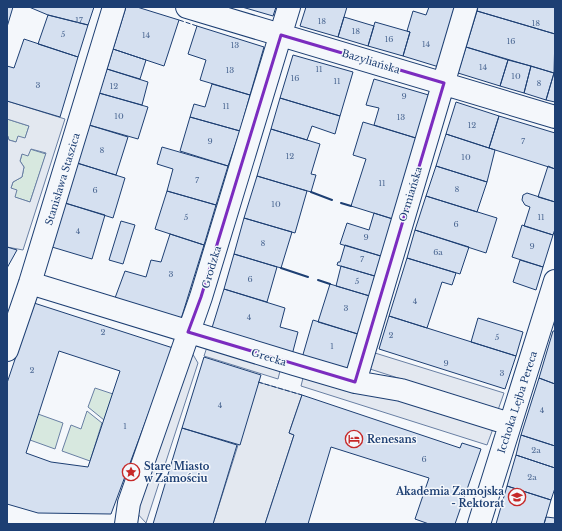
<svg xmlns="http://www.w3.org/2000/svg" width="562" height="531" font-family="'Libre Baskerville',serif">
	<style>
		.green { fill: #d7e8df; stroke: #687fa3 }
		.parking { fill: #e3e8f0; stroke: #687fa3; fill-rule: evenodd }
		.building { fill: #d5e0f0; stroke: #1d3f73; fill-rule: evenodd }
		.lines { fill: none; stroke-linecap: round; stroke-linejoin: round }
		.minor-casing { stroke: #1d3f73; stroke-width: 24 }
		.minor { stroke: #f4f7fb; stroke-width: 22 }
		.fence { stroke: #1d3f73; stroke-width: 1; stroke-dasharray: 5 2; stroke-linecap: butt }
		.wall { stroke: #1d3f73; stroke-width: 2 }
		.marked { fill: none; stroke: #7b2cbf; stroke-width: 3; stroke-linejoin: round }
		.labels { text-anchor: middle; stroke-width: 3; stroke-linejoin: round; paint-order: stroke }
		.number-label { font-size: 8px; fill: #4b6792 }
		.street-label { font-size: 10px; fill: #1d3f73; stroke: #f4f7fb }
		.poi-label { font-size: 10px; font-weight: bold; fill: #1d3f73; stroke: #f4f7fb; text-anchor: start }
	</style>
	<rect width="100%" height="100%" fill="#f4f7fb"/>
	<path class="green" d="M7 119 29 126 25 139 16 142 9 140 7 134Z
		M30 149 46 154 30 202 14 197 11 188 13 182 22 177 24 167 20 161 22 154Z
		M95 388 113 394 104 420 88 407Z
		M87 411 102 423 90 461 62 451 71 425 81 429Z
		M38 414 63 423 55 449 30 440Z"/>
	<path class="parking" d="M7 101 65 119 23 250 7 247V134L9 140 16 142 18 136 25 138 29 126 7 119ZM31 149 46 153 30 202 15 197 17 190 11 188 13 182 22 177 24 167 20 161 22 154 28 156Z
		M208 344 281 367 278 379 204 356Z
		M188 346 198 363 146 523 135 511Z
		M375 353 504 393 498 410 370 369Z
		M304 374 398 395 494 426 487 445 301 386Z
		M258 382 302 395 289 433 294 435 265 524H213Z"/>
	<path class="building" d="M7 7H13L7 27Z
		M29 7H94L88 25 48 15Z
		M126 7H137L179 20 164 66 113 49Z
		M242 7H276L273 16Z
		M306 7H347L338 37 300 26Z
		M429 7H456L439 67 403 56 410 32 407 31 413 11 426 15Z
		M478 7H555V34L477 11Z
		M477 11 555 34 554 73 466 47Z
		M48 15 88 25 78 57 38 44Z
		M344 17 374 26 368 46 338 37Z
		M375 22 410 32 403 56 368 46Z
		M197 26 264 47 250 95 200 80 206 60 188 54Z
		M24 39 78 57 60 117 7 101V66L14 68Z
		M466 47 508 60 500 86 458 73Z
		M113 49 146 60 140 79 107 69Z
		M293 55 353 72 340 116 280 98Z
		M508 60 531 66 524 93 500 86Z
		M531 66 554 73 546 100 524 93Z
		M107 69 148 82 142 105 99 93Z
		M554 73H555V102L546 100Z
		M374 79 432 96 419 139 374 125 379 108 366 105Z
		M212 84 250 95 240 131 190 117 194 104 205 107Z
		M99 93 148 107 138 139 89 125Z
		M280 98 340 116 335 134 312 126 307 140 271 129Z
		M456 102 499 116 489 148 446 134Z
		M499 116 555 133V169L489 148Z
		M190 117 240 131 228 166 180 151Z
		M363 122 419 139 396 220 351 206 366 159 353 155Z
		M89 125 128 137 116 175 77 163Z
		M271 129 320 144 311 174 316 175 311 192 257 176Z
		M446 134 495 150 487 182 436 166Z
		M162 147 228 166 216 205 167 191 173 169 157 164Z
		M77 163 125 178 113 218 65 203Z
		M436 166 487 182 477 212 426 196Z
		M548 166 555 169V202L538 197Z
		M257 176 307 191 295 233 244 218Z
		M167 191 216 205 204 245 155 229Z
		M527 193 555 202V229L553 235 524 226 530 207 525 205 522 200 523 195Z
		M426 196 497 218 486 253 415 230Z
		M65 203 105 215 92 259 52 247Z
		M374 213 396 220 384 257 340 244 347 223 369 230Z
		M244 218 292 232 281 268 234 254Z
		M121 221 135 225 123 264 109 260Z
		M522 225 553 235 543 267 512 257Z
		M415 230 469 247 460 274 407 258Z
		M170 234 204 245 181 319 115 298 125 271 146 277 151 260 161 262Z
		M345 245 384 257 378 277 337 265 338 262H340Z
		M7 247 17 250 7 268Z
		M234 254 277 267 267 302 224 289Z
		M407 258 456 273 452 285 442 282 427 328 389 316Z
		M520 260 543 267 536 290 513 282Z
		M341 266 378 277 373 297 336 286Z
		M330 284 373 297 361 335 318 322Z
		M224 289 285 308 280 327 298 332 292 355 211 331Z
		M34 303 173 348 111 514 38 513 7 504V383ZM59 351 120 371 88 467 51 462 26 453Z
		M389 316 516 356 505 389 379 349Z
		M478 318 523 332 516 356 471 342Z
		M313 320 361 335 350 372 302 358Z
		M553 331H555V384L539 378Z
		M204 357 261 375 240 445 182 428Z
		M539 378 555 384V446L521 435Z
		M302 395 460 448 462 443 481 449 455 524H429L415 519 429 478 331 447 308 524H265L294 435 289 433Z
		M182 428 237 445 213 524H153Z
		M521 435 555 446V468L516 455Z
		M516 455 555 468V488L551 500 507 486Z
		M507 486 551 500 544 524H496Z
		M546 517 555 518V524H544Z"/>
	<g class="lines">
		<defs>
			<path id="minor" d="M187 7 555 117
				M30 283 294 364 355 382 401 390 510 424
				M7 350 30 283 114 7
				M355 382 466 7
				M126 524 129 503 201 297 289 7
				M479 524 555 281"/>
		</defs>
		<use href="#minor" class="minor-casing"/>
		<use href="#minor" class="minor"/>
		<path class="fence" d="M179 20 197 26
			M258 382 302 395"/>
		<path class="wall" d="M311 192 332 200
			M341 203 351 206
			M281 268 308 277
			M318 280 330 284"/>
	</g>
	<path class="marked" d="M281 35 444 83 355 382 188 332 201 297Z"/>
	<defs>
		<symbol id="hotel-ring" viewBox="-11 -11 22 22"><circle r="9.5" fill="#f4f7fb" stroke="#c62828" stroke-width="1.5"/><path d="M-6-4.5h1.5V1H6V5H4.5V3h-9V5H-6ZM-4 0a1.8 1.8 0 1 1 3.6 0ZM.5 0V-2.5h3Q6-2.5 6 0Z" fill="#c62828"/></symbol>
		<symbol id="sight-ring" viewBox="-11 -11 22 22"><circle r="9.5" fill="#f4f7fb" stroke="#c62828" stroke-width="1.5"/><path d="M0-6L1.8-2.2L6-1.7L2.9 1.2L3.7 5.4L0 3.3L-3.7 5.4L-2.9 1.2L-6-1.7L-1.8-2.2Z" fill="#c62828"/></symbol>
		<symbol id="university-ring" viewBox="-11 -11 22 22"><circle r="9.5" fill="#f4f7fb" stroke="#c62828" stroke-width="1.5"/><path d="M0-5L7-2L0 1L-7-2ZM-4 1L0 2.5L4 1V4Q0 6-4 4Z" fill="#c62828"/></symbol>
	</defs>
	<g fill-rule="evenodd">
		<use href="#hotel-ring" x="344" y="429" width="20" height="20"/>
		<use href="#sight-ring" x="121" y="462" width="20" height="20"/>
		<use href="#university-ring" x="507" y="487" width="20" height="20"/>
	</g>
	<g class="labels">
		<g class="number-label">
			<text x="79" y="23">17</text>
			<text x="322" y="24">18</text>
			<text x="536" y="26">18</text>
			<text x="356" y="34">18</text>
			<text x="63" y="37">5</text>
			<text x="146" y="38">14</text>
			<text x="389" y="42">16</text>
			<text x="511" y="44">16</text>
			<text x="426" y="47">14</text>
			<text x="235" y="48">13</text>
			<text x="483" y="70">14</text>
			<text x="319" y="72">11</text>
			<text x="230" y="73">13</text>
			<text x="516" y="79">10</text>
			<text x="295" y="81">16</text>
			<text x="337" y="84">11</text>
			<text x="539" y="86">8</text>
			<text x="38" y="88">3</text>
			<text x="114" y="89">12</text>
			<text x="404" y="99">9</text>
			<text x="226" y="109">11</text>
			<text x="119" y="119">10</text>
			<text x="401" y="120">13</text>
			<text x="472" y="128">12</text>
			<text x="210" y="144">9</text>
			<text x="523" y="144">7</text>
			<text x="102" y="153">8</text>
			<text x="290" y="159">12</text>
			<text x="466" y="160">10</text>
			<text x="197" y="183">7</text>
			<text x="382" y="186">11</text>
			<text x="457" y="192">8</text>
			<text x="95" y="193">6</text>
			<text x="276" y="207">10</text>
			<text x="186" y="220">5</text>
			<text x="541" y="220">11</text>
			<text x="456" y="227">6</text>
			<text x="78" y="234">4</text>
			<text x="366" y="240">9</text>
			<text x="263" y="246">8</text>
			<text x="532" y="249">9</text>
			<text x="438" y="255">6a</text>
			<text x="362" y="262">7</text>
			<text x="171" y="277">3</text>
			<text x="250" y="282">6</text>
			<text x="357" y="284">5</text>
			<text x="415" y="304">4</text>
			<text x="346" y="311">3</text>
			<text x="249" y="320">4</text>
			<text x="103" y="335">2</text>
			<text x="391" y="338">2</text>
			<text x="497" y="340">5</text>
			<text x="332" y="349">1</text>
			<text x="446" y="366">9</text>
			<text x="32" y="373">2</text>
			<text x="502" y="376">3</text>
			<text x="220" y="408">4</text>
			<text x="542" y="413">4</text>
			<text x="125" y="429">1</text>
			<text x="536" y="453">2a</text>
			<text x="424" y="462">6</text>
			<text x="532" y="480">2a</text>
		</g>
		<g class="street-label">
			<text transform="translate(371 61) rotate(17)" y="4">Bazyliańska</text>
			<text transform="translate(62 179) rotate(-73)" y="4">Stanisława Staszica</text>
			<text transform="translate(410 194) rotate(-73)" y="4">Ormiańska</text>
			<text transform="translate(211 267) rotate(-73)" y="4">Grodzka</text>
			<text transform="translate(269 357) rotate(17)" y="4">Grecka</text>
			<text transform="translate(517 402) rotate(-72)" y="4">Icchoka Lejba Pereca</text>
		</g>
		<g class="poi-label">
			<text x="367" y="443">Renesans</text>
			<text x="144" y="470">Stare Miasto<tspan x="144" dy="12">w Zamościu</tspan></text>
			<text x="504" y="495" text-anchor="end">Akademia Zamojska<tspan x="504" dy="12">- Rektorat</tspan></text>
		</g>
	</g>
	<rect width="562" height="531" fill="none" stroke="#1d3f73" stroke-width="16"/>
</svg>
